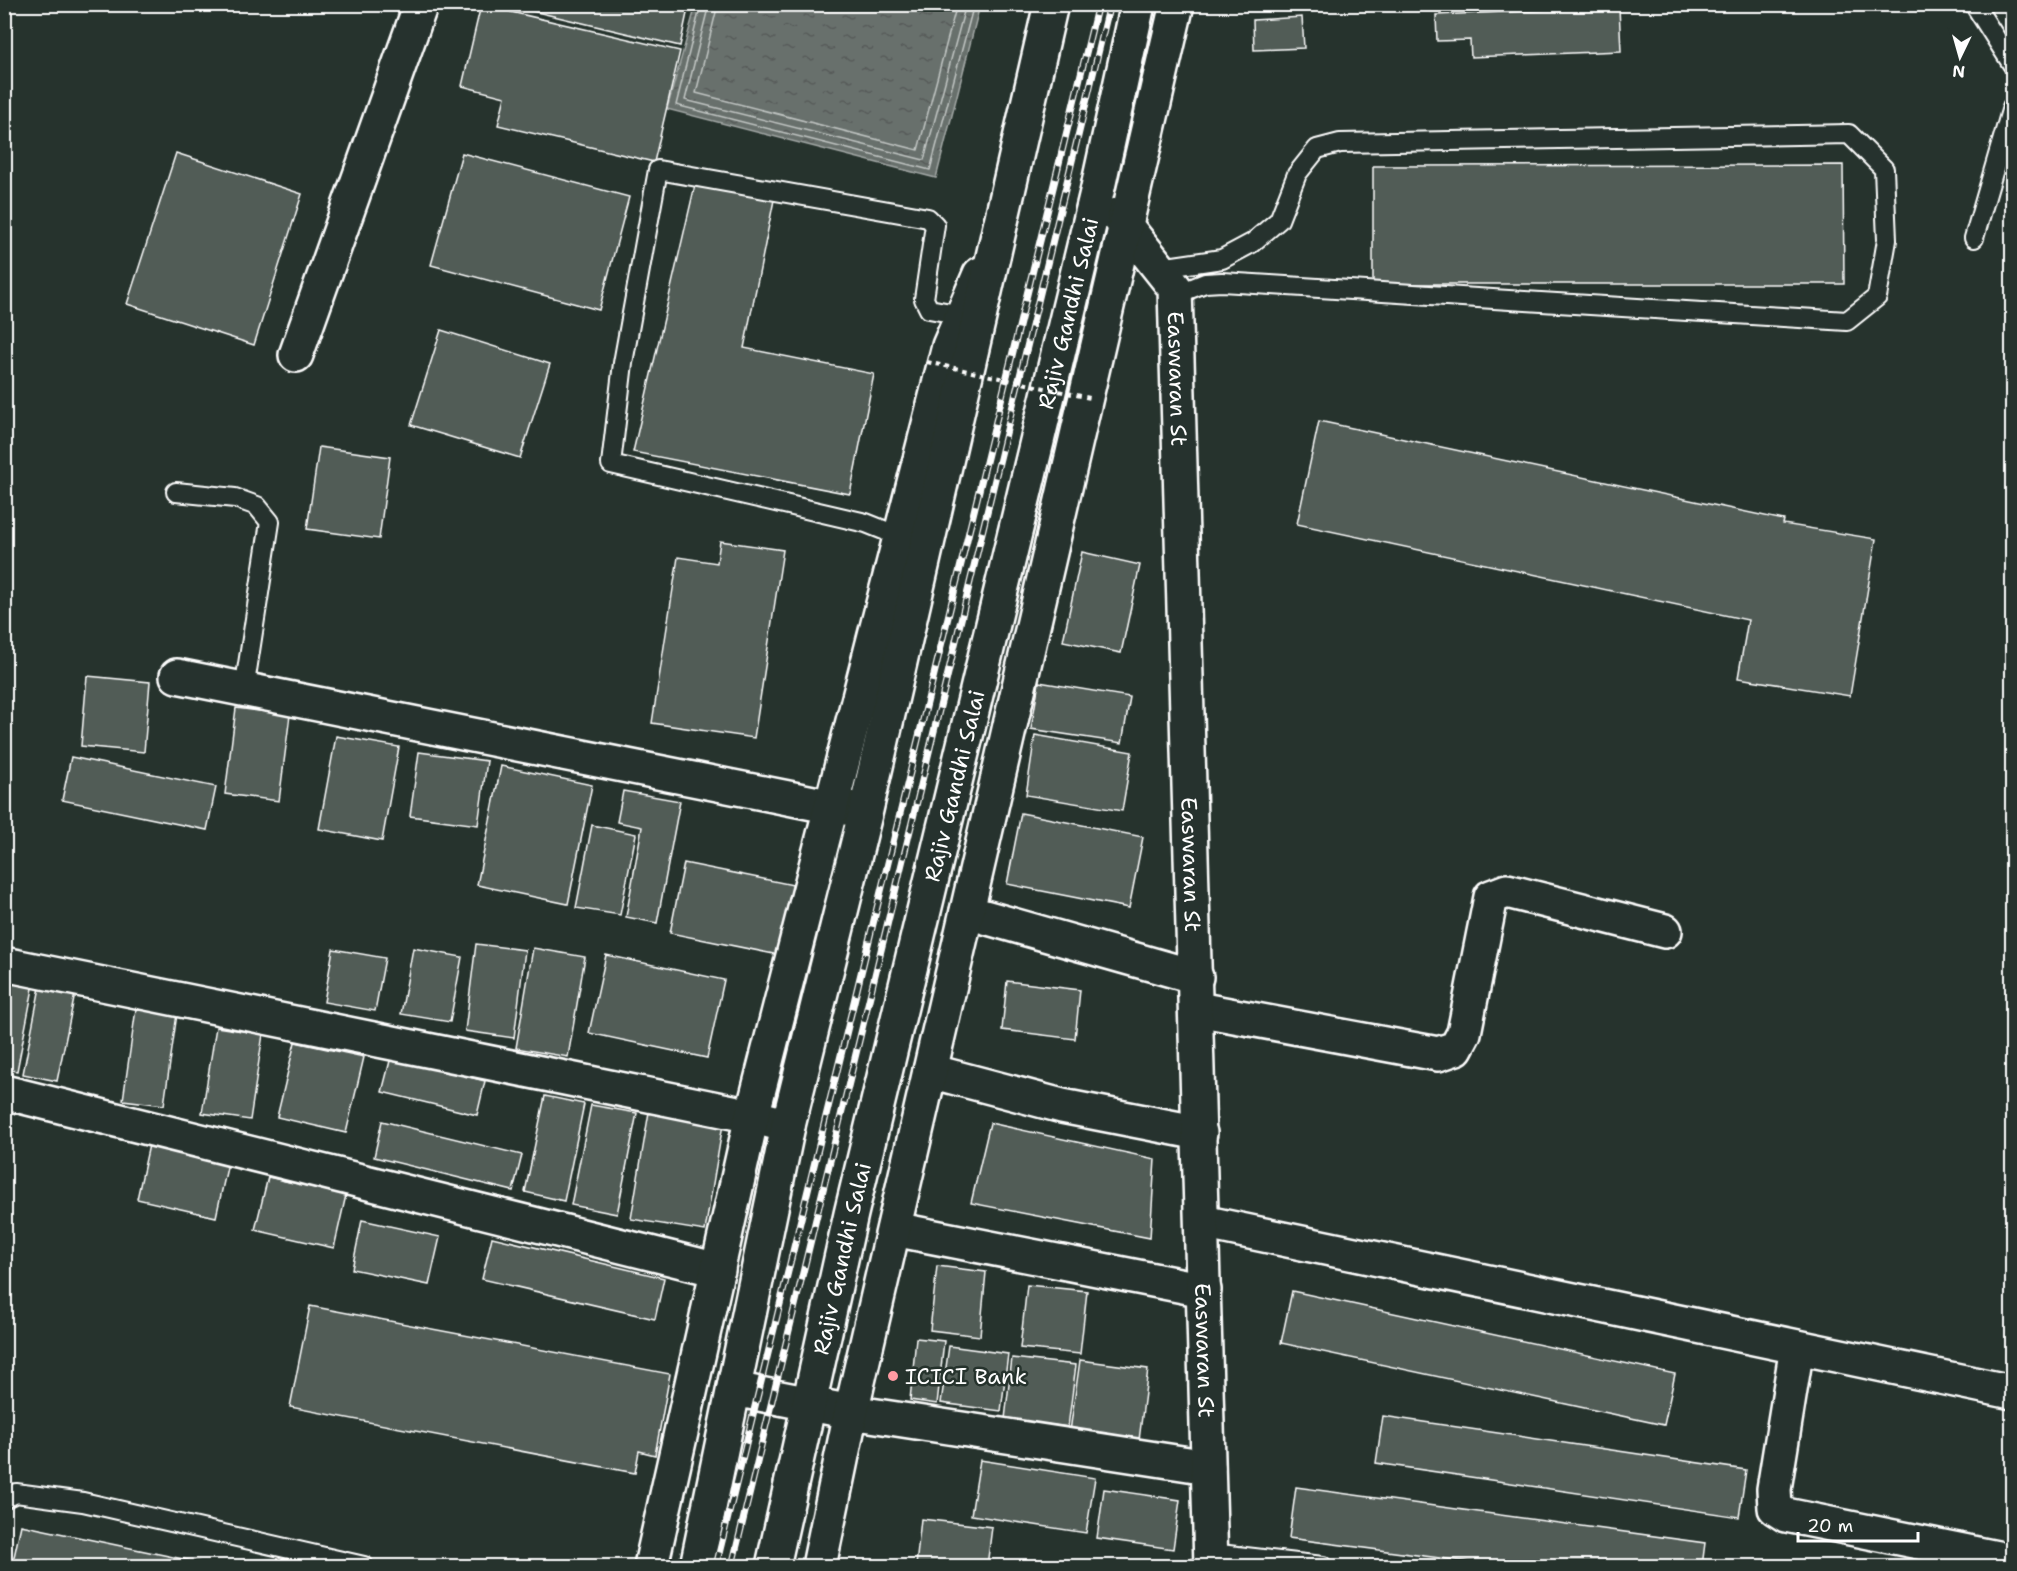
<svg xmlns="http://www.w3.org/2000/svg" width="2017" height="1571" font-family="'Shantell Sans',sans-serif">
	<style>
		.water { fill: url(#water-ripples); stroke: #a4a9a7; stroke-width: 1.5 }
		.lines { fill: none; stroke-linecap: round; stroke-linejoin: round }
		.shore { stroke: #c2c6c4; stroke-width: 1.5 }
		.building { fill: #515c57; stroke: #fff; stroke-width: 1.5 }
		.lane-casing { stroke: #fff; stroke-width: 22 }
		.street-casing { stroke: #fff; stroke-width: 38 }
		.secondary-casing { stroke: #fff; stroke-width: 38 }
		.primary-casing { stroke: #fff; stroke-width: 38 }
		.lane { stroke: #26332d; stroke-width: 18 }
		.street { stroke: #26332d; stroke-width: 33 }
		.secondary { stroke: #26332d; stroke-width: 33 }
		.primary { stroke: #26332d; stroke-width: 33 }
		.rail-casing { stroke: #fff; stroke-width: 7 }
		.rail { stroke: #26332d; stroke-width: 4.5; stroke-dasharray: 14; stroke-linecap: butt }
		.path-bridge { stroke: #fff; stroke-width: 4; stroke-dasharray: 4.5 4.5; stroke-linecap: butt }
		.poi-dot { fill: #ff9aa2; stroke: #26332d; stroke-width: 2 }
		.labels { text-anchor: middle; stroke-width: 5; stroke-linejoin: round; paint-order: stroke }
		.street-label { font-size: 22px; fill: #fff; stroke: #26332d }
		.poi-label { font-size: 22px; fill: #fff; stroke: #26332d; text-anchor: start }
	</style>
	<defs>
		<pattern id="water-ripples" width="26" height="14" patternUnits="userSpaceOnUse" patternTransform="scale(1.5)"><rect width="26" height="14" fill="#67706c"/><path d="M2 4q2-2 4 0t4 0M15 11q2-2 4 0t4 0" fill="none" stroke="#575a59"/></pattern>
	</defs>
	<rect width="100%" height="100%" fill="#26332d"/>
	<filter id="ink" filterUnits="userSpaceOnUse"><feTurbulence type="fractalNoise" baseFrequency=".0167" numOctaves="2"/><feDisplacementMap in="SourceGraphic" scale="12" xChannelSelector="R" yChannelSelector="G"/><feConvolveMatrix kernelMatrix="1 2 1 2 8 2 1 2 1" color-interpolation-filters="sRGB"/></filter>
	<g filter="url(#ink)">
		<path class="water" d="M696 5H980L936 178 667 109Z"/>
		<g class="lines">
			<path class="shore" d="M701 4 676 105 930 170 974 4
				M709 4 685 100 924 160 966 4
				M718 4 696 93 918 150 957 4"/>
		</g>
		<path class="building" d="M503 4H689L680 46Z
			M481 5 680 51 654 162 498 125 505 97 462 86Z
			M1619 7 1621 51 1471 57 1470 40 1437 41 1436 15Z
			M1302 17 1304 48 1254 50 1253 20Z
			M176 153 302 194 254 345 127 304Z
			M462 153 629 197 599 310 431 265Z
			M1843 165 1844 284H1373V166Z
			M695 185 774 200 744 348 874 374 850 494 633 452Z
			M441 330 550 364 520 458 411 425Z
			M1319 421 1784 520 1783 524 1876 539 1850 696 1738 678 1748 620 1297 524Z
			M319 447 390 457 379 539 307 529Z
			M720 541 783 550 754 738 652 723 678 557 717 563Z
			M1082 552 1140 565 1121 653 1063 641Z
			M87 676 150 682 144 752 81 746Z
			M1039 682 1130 697 1122 743 1031 729Z
			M236 708 290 715 279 801 225 794Z
			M1035 735 1132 752 1122 811 1026 795Z
			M336 736 399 747 382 841 319 829Z
			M419 752 487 761 478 825 410 816Z
			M71 757 216 787 207 830 62 800Z
			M501 766 592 785 568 904 477 885Z
			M4 789 11 790 4 821Z
			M623 791 680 801 657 923 626 917 642 827 617 822Z
			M1021 813 1143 837 1129 908 1007 884Z
			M592 825 636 834 620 915 576 908Z
			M684 863 803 887 789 957 670 933Z
			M476 944 525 950 514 1038 465 1031Z
			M413 948 462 957 450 1022 401 1014Z
			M533 948 585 957 568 1057 516 1048Z
			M333 949 385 958 375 1011 324 1002Z
			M606 955 724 980 707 1058 589 1033Z
			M4 977 34 983 17 1071 4 1069Z
			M1007 981 1080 990 1075 1039 1002 1030Z
			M41 982 76 989 57 1081 23 1074Z
			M136 1009 177 1014 164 1105 123 1100Z
			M216 1027 263 1034 250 1120 202 1113Z
			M295 1042 364 1057 346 1133 277 1117Z
			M391 1057 485 1081 477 1115 382 1092Z
			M545 1096 584 1104 564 1201 525 1192Z
			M591 1105 637 1113 617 1214 571 1205Z
			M649 1112 723 1124 705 1231 631 1219Z
			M382 1121 522 1155 513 1191 374 1157Z
			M990 1123 1155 1159 1150 1238 971 1203Z
			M149 1145 228 1163 216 1217 137 1199Z
			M268 1177 346 1195 334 1248 255 1230Z
			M362 1220 440 1237 429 1285 352 1269Z
			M492 1237 664 1278 655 1319 482 1279Z
			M937 1266 986 1272 980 1336 930 1330Z
			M1027 1285 1087 1291 1080 1354 1020 1348Z
			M1292 1291 1675 1374 1664 1425 1281 1343Z
			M310 1306 670 1374 655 1455 639 1451 635 1473 290 1407Z
			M916 1338 944 1341 937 1404 910 1400Z
			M949 1346 1008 1354 1001 1411 941 1403Z
			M1012 1358 1076 1365 1068 1427 1005 1419Z
			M1080 1360 1148 1369 1139 1440 1070 1431Z
			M1383 1416 1746 1470 1739 1517 1376 1463Z
			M980 1460 1095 1478 1086 1533 971 1515Z
			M1296 1487 1705 1543 1702 1566H1500L1289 1538Z
			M1104 1489 1180 1500 1173 1549 1097 1538Z
			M921 1519 992 1527 987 1566H916Z
			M21 1525 216 1566H12Z"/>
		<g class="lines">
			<defs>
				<path id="lane" d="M1974 4 2012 64
					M1974 238 2012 107
					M1160 268 1222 259 1252 243 1279 220 1297 174 1317 149 1340 143 1849 134 1884 169 1887 240 1877 297 1847 321 1222 282 1205 283 1175 295
					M176 492 235 498 257 506 270 522 244 690
					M901 537 866 523 611 464 623 363 658 170 928 218 935 225 924 299 929 309 962 315
					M4 1499 16 1493 83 1502 364 1566
					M1211 1553 1323 1566"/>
				<path id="street" d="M296 355 421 4
					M177 676 833 807 858 809
					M967 912 1196 977
					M4 964 752 1116 788 1126
					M1197 1009 1438 1054 1456 1048 1464 1033 1491 897 1507 891 1665 931
					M930 1071 1062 1106 1200 1133
					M4 1092 718 1270
					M1202 1222 2012 1392
					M894 1229 1204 1290
					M1797 1347 1774 1489 1775 1508 1786 1515 2012 1561
					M734 1389 851 1412 1208 1467"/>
				<g id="secondary">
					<path id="s1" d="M1117 215 1175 288 1211 1566"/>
					<path d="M651 1566 752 1116 949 346 980 274"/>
					<path d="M819 1566 851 1412 1177 4"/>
				</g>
				<g id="primary">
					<path d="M697 1566 788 1126 866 810 1051 4"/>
					<path id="s2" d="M773 1566 851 1214 1097 192 1138 4"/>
				</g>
			</defs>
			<use href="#lane" class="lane-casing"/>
			<use href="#street" class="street-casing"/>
			<use href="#secondary" class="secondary-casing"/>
			<use href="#primary" class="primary-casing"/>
			<use href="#lane" class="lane"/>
			<use href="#street" class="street"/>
			<use href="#secondary" class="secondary"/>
			<use href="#primary" class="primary"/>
			<defs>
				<path id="rail" d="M716 1566 1098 4
					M732 1566 1110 4"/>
			</defs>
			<use href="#rail" class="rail-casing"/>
			<use href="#rail" class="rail"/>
			<path class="path-bridge" d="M927 362 1090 398"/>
		</g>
	</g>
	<circle class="poi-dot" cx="893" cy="1376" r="6"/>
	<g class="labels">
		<g class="street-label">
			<text dy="8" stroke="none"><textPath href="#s2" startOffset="1287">Rajiv Gandhi Salai</textPath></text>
			<text dy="8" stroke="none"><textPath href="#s1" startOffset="184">Easwaran St</textPath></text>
			<text dy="8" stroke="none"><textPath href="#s2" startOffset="801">Rajiv Gandhi Salai</textPath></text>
			<text dy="8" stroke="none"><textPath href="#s1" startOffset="670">Easwaran St</textPath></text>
			<text dy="8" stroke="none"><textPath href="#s2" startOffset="315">Rajiv Gandhi Salai</textPath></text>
			<text dy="8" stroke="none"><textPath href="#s1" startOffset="1156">Easwaran St</textPath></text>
		</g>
		<g class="poi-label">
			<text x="905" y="1384">ICICI Bank</text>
		</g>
	</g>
	<rect width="2017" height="1571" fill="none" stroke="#26332d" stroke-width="24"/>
	<rect x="12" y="12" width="1993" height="1547" fill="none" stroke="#fff" stroke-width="2" filter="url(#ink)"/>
	<g transform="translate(1960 57) rotate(185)" stroke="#26332d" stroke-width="4.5" paint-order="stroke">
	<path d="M0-4.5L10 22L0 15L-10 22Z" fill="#ffffff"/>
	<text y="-9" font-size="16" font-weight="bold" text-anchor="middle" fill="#ffffff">N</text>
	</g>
	<path d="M1798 1532v9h120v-9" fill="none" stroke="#ffffff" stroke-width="3"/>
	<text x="1807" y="1532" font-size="18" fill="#ffffff" stroke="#26332d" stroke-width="4.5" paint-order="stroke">20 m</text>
</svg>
